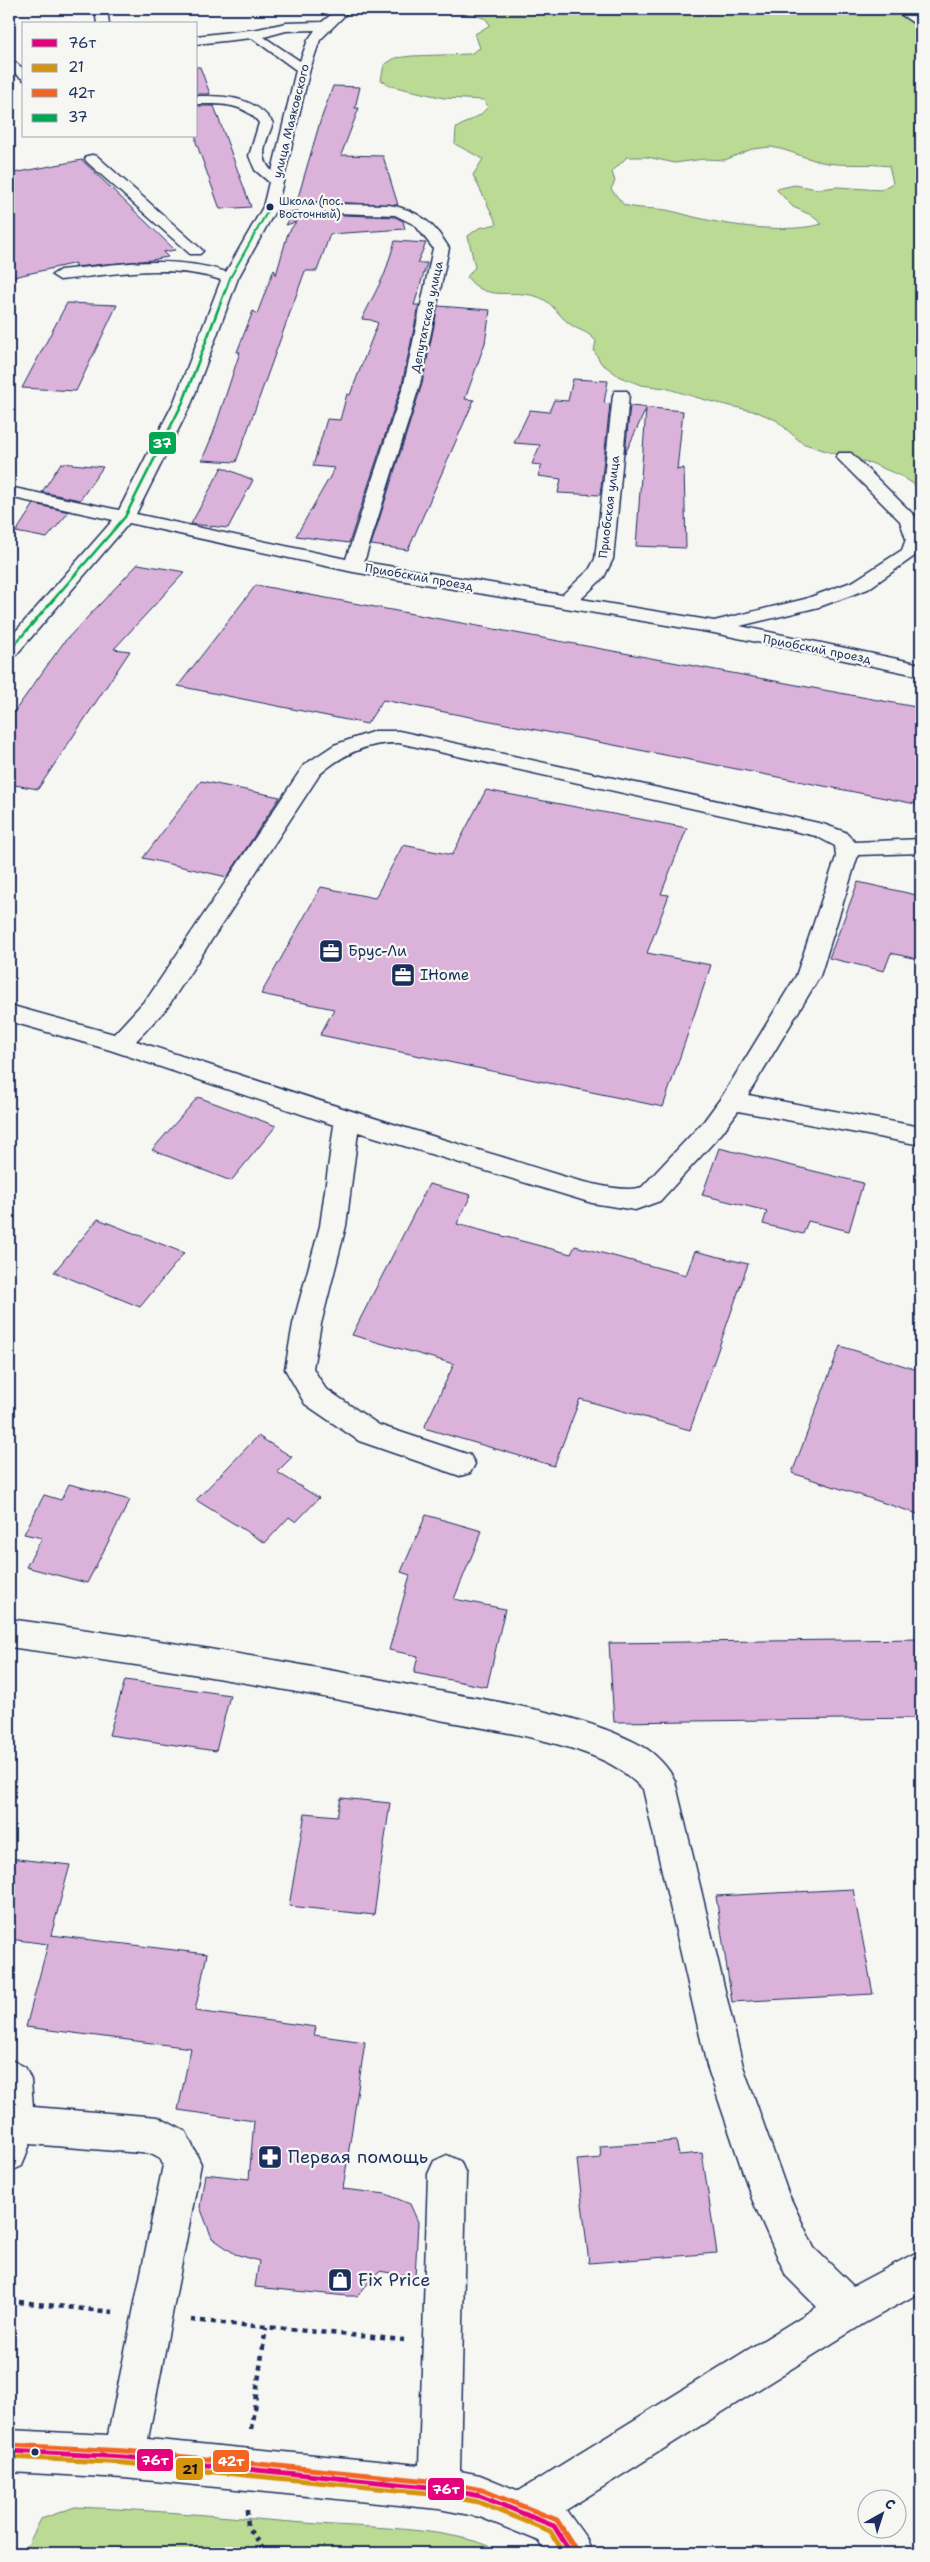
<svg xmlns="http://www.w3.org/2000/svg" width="930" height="2562" font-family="'Shantell Sans',sans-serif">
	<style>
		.green { fill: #bbda93; stroke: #6b8478; fill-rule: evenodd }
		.building { fill: #dbb3da; stroke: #1b2f5e }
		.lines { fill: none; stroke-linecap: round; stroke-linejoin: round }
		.minor-casing { stroke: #1b2f5e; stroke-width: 3 }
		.path { stroke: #1b2f5e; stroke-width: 4.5; stroke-dasharray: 5 5; stroke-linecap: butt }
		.minor { fill: #f6f6f2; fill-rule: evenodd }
		.bus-1-casing { stroke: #f6f6f2; stroke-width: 9 }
		.bus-2-casing { stroke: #f6f6f2; stroke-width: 9 }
		.bus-3-casing { stroke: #f6f6f2; stroke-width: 9 }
		.bus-4-far1-casing { stroke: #f6f6f2; stroke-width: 4 }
		.bus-4-casing { stroke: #f6f6f2; stroke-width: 5 }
		.bus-1 { stroke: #e5007d; stroke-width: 5 }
		.bus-2 { stroke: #d6940e; stroke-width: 5 }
		.bus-3 { stroke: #f26522; stroke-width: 5 }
		.bus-4-far1 { stroke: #00a651; stroke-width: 2 }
		.bus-4 { stroke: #00a651; stroke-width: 2.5 }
		.bus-dot { fill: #1b2f5e; stroke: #f6f6f2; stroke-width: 2 }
		.labels { text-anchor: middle; stroke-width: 4.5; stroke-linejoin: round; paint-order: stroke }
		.far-bus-label { font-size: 11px; fill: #1b2f5e; stroke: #f6f6f2; text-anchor: start }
		.far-street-label { font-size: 12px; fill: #1b2f5e; stroke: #f6f6f2 }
		.poi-label { font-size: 15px; fill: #1b2f5e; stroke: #f6f6f2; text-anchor: start }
		.near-poi-label { font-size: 18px; fill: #1b2f5e; stroke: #f6f6f2; text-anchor: start }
		.line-badge { stroke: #f6f6f2; stroke-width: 2 }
		.badge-label { font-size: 14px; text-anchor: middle; font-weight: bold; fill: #fff }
		.pale-badge-label { font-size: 14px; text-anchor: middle; font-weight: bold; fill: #111 }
	</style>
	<rect width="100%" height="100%" fill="#f6f6f2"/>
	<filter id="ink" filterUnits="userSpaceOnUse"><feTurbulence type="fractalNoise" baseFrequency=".02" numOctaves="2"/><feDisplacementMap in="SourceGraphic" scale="10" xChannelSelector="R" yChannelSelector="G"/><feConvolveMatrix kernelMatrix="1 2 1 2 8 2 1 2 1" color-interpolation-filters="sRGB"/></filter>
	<g filter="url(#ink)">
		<path class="green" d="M404 9H921V489L903 477 871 463 847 458 802 443 776 420 757 412 709 401 665 388 641 385 620 377 601 363 594 351 596 341C585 329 580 332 570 324 557 315 552 300 535 296 508 289 486 302 467 277L475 267 468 236 479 228 497 224 473 175 483 159 455 144 456 128 480 115 488 107 484 100 444 98 391 86 381 80 384 65 395 58 412 56 470 54 480 48 475 34 490 25 486 19 475 15ZM771 147C790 150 808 160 827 163 848 166 868 163 889 166L893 183 880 190 838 187 818 189 795 185 776 189 793 207 811 215 822 224C789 233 737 227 703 219 691 217 679 212 666 210 652 208 638 209 624 205L611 189 615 181 612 172 627 157H647L675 163 704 159 725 160 752 149Z
			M75 2507C157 2510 237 2518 318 2524 374 2528 456 2527 505 2553H24L41 2519Z"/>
		<path class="building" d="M196 67H200L210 94H196Z
			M333 86 360 87 355 108H359L341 155 383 156 398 205 297 201 320 122Z
			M196 106H214L251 207 220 209 196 142Z
			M82 160 175 250 163 252 168 257 151 260 74 267 76 263 9 278V174Z
			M293 213 395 217 403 221 405 229 330 234 317 271H305L236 462 202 460 213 434 240 352H237L253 311 257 314 274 269 276 275 288 233 296 222 286 225Z
			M395 241 426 243 417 263H427L414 305H419L402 384 349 543 296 536 335 468 313 466 327 419 340 420 347 394 350 395 378 323 371 320 362 319 385 273Z
			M67 303 117 305 76 391 22 388Z
			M438 306 490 310 485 343 465 399 474 400 408 550 371 545 422 384Z
			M573 379 608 381 604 403 610 404 600 495 558 493 561 479 538 476 542 465 532 464 540 445 514 443 530 410 549 412 554 400 568 401Z
			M630 406 683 411 677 470 684 468 686 548 636 546 646 409 625 454Z
			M61 463 103 467 80 500 42 492Z
			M222 467 253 480 228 528 191 524Z
			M34 504 69 512 47 538 16 532Z
			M138 564 185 572 114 649 130 651 38 789 9 784V719L64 642Z
			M256 585 921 708V805L383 700 367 724 178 686Z
			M201 781 280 797 227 877 143 858Z
			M486 790 687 828 661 894 669 895 647 953 711 965 663 1107 320 1035 334 1009 261 994 321 887 375 898 403 845 452 855Z
			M858 882 921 896V960L891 953 884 971 829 958Z
			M198 1097 276 1126 231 1181 152 1150Z
			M719 1148 863 1183 849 1231 808 1221 803 1234 763 1224 767 1211 702 1195Z
			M429 1184 471 1195 457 1224 571 1254 575 1246 686 1275 695 1251 748 1264 690 1430 580 1399 554 1466 424 1428 454 1364 352 1335Z
			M98 1219 184 1253 140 1307 54 1272Z
			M840 1346 921 1371V1515L792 1473Z
			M258 1436 292 1457 277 1472 319 1498 296 1522 289 1517 265 1543 196 1500Z
			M69 1484 130 1500 87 1583 26 1567 42 1538 24 1534 44 1495 61 1500Z
			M426 1515 482 1531 454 1599 505 1609 487 1687 414 1673 418 1656 389 1650 410 1575 401 1572Z
			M921 1639V1718L614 1722 609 1643Z
			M125 1680 230 1695 216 1751 109 1735Z
			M341 1798 390 1803 374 1915 289 1906 305 1813 337 1816Z
			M9 1858 70 1865 51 1935 207 1954 195 2011 316 2027 314 2035 365 2042 343 2189 386 2194 410 2204 418 2222 415 2277 379 2271 357 2296H347L255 2287 259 2261 235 2254 212 2238 200 2207 205 2174 249 2179 254 2121 178 2110 191 2048 26 2027 48 1944 9 1939Z
			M853 1889 873 1994 732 2002 716 1896Z
			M676 2141 679 2155 702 2153 717 2253 589 2263 577 2160 601 2158 600 2146Z"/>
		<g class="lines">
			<defs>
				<path id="minor" d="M95 9H107L109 24H97Z
					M338 9H351L320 40 310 69 278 203 389 205C418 210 434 223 449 248L420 384 364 562 562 595 589 570 595 559 613 395 615 391H627L629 395 613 559 604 577 581 599 714 621 805 599 854 581 902 550 906 539 900 521 836 457 839 453H851L918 519 921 529 919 553 868 589 819 607 740 626 921 664V676L714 633 353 572 129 523 16 655 9 657V639L113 520 9 497V487L119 510 174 402 221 280C169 263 114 274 60 280L52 275 60 270C116 265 171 254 226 272L263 207 269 182 255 170 249 156 259 123C244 102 219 104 196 104V96C226 96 254 96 273 123 267 140 257 156 272 171L296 70 252 38 196 44V36L258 29 286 23 322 22ZM315 30 308 40 300 61 264 37 286 31ZM275 211 395 215 415 225 433 248 404 384 346 559 136 514 192 402 238 278Z
					M893 9H907L921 19V28Z
					M9 58 24 69V80L9 69Z
					M92 155 97 156 200 248 203 251 200 254H190L87 162 85 159 87 156Z
					M375 731H399L823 824 845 832 855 842 921 839V853L858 855 820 976 748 1095 921 1127V1145L738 1111 722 1133 660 1201 635 1210 592 1203 358 1132 346 1226 321 1324 313 1368 325 1388 379 1425 470 1455 475 1464 470 1473 460 1476 359 1441 305 1404 285 1369 293 1324 320 1226 334 1125 110 1050 9 1021V1005L114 1034 149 996 304 765 334 745ZM399 743 816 836 835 846 836 857 796 976 723 1095 704 1121 642 1187C616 1197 532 1166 502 1157 379 1121 258 1081 136 1041L167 1008 320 774C343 754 368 742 399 743Z
					M9 1619C152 1638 293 1662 434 1690 503 1704 579 1712 642 1746 655 1753 669 1768 675 1781L743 2066 788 2193 814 2248 853 2286 921 2250V2292L863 2324 566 2510 586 2538 592 2553H547L539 2541 480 2517 439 2509 124 2478 9 2472V2430L108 2435 163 2165 160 2158 153 2154 30 2144 22 2166 9 2172V2059L25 2067 31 2080 33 2107 158 2117 186 2132 201 2164 148 2439 419 2465 428 2174 434 2161 447 2155 460 2161 466 2174 460 2471 480 2475 519 2491 817 2307 786 2276 752 2199 707 2066 643 1789C627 1774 614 1764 593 1756 539 1735 477 1728 420 1716 284 1688 147 1665 9 1647Z"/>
			</defs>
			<use href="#minor" class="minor-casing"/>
			<path class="path" d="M9 2301 113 2312
				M191 2320 404 2340
				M251 2429 266 2327
				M247 2510 248 2528 266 2553"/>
			<use href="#minor" class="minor"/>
			<defs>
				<path id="bus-1" d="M9 2451 124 2457 439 2488 480 2496 554 2526 571 2553"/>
				<path id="bus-2" d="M9 2457 124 2463 438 2494 478 2502 550 2531 564 2553"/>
				<path id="bus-3" d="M9 2445 125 2451 440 2482 482 2490 557 2520 576 2550"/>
				<path id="bus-4-far1" d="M225 292 230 278 270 207"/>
				<path id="bus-4" d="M9 651 125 517 183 402 225 291"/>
			</defs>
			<use href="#bus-1" class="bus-1-casing"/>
			<use href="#bus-2" class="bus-2-casing"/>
			<use href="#bus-3" class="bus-3-casing"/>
			<use href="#bus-4-far1" class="bus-4-far1-casing"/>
			<use href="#bus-4" class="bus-4-casing"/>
			<use href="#bus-1" class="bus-1"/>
			<use href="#bus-2" class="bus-2"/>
			<use href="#bus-3" class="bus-3"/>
			<use href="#bus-4-far1" class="bus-4-far1"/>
			<use href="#bus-4" class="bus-4"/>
		</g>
	</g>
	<defs>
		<symbol id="office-square" viewBox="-11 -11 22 22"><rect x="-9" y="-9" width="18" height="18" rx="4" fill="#1b2f5e" stroke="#f6f6f2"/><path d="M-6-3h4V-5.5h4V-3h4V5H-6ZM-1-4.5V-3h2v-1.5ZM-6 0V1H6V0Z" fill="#fff"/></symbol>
		<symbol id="pharmacy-square" viewBox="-11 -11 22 22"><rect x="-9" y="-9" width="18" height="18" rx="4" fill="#1b2f5e" stroke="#f6f6f2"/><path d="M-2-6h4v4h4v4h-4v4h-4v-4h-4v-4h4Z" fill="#fff"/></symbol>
		<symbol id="shop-square" viewBox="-11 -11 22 22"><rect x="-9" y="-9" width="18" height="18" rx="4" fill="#1b2f5e" stroke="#f6f6f2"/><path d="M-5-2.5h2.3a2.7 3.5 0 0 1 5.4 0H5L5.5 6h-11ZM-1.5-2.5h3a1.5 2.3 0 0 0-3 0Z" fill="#fff"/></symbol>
	</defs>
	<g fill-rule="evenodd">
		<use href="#office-square" x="317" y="937" width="28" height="28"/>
		<use href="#office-square" x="389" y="961" width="28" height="28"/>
		<use href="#pharmacy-square" x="256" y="2143" width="28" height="28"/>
		<use href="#shop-square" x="326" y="2266" width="28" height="28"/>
	</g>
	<g class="bus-dot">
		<circle cx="270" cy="207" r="4.5"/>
		<circle cx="35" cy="2452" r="4.5"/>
	</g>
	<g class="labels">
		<g class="far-bus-label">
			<text x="279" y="205">Школа (пос.<tspan x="279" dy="13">Восточный)</tspan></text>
		</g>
		<g class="far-street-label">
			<text transform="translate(291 121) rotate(-76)" y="4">улица Маяковского</text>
			<text transform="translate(427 317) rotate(-78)" y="4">Депутатская улица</text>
			<text transform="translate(609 507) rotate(-83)" y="4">Приобская улица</text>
			<text transform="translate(419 577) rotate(10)" y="4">Приобский проезд</text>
			<text transform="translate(817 649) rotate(11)" y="4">Приобский проезд</text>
		</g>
		<g class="poi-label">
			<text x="348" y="956">Брус-Ли</text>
			<text x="420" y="980">IHome</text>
		</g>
		<g class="near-poi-label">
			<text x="288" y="2163">Первая помощь</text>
			<text x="358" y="2286">Fix Price</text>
		</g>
	</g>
	<g class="line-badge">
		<rect x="148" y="431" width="29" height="24" rx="5" fill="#00a651"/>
		<rect x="136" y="2448" width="38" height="24" rx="5" fill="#e5007d"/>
		<rect x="212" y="2449" width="38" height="24" rx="5" fill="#f26522"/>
		<rect x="175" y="2457" width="29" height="24" rx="5" fill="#d6940e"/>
		<rect x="427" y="2477" width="38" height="24" rx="5" fill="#e5007d"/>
	</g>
	<g class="badge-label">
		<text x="162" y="448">37</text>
		<text x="155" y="2465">76т</text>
		<text x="231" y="2466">42т</text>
		<text x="446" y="2494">76т</text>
	</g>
	<g class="pale-badge-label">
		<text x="190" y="2474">21</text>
	</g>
	<rect width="930" height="2562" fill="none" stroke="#f6f6f2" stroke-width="30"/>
	<rect x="15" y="15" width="900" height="2532" fill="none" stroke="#1b2f5e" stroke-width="2" filter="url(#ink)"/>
	<rect x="22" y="22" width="175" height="115" fill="#f6f6f2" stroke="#9ea6b7"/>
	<rect x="32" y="39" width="25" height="8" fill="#e5007d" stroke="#9ea6b7"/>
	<text x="68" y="48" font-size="15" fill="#1b2f5e">76т</text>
	<rect x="32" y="64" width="25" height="8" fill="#d6940e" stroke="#9ea6b7"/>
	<text x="68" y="72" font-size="15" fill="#1b2f5e">21</text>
	<rect x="32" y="89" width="25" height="8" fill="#f26522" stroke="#9ea6b7"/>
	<text x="68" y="98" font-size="15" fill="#1b2f5e">42т</text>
	<rect x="32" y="114" width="25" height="8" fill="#00a651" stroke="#9ea6b7"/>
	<text x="68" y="122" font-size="15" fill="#1b2f5e">37</text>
	<g transform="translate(882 2514) rotate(39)"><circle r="24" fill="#f6f6f2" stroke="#9ea6b7"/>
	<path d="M0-4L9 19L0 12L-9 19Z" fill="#1b2f5e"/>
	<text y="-8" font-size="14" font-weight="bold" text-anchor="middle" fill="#1b2f5e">С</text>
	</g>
</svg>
